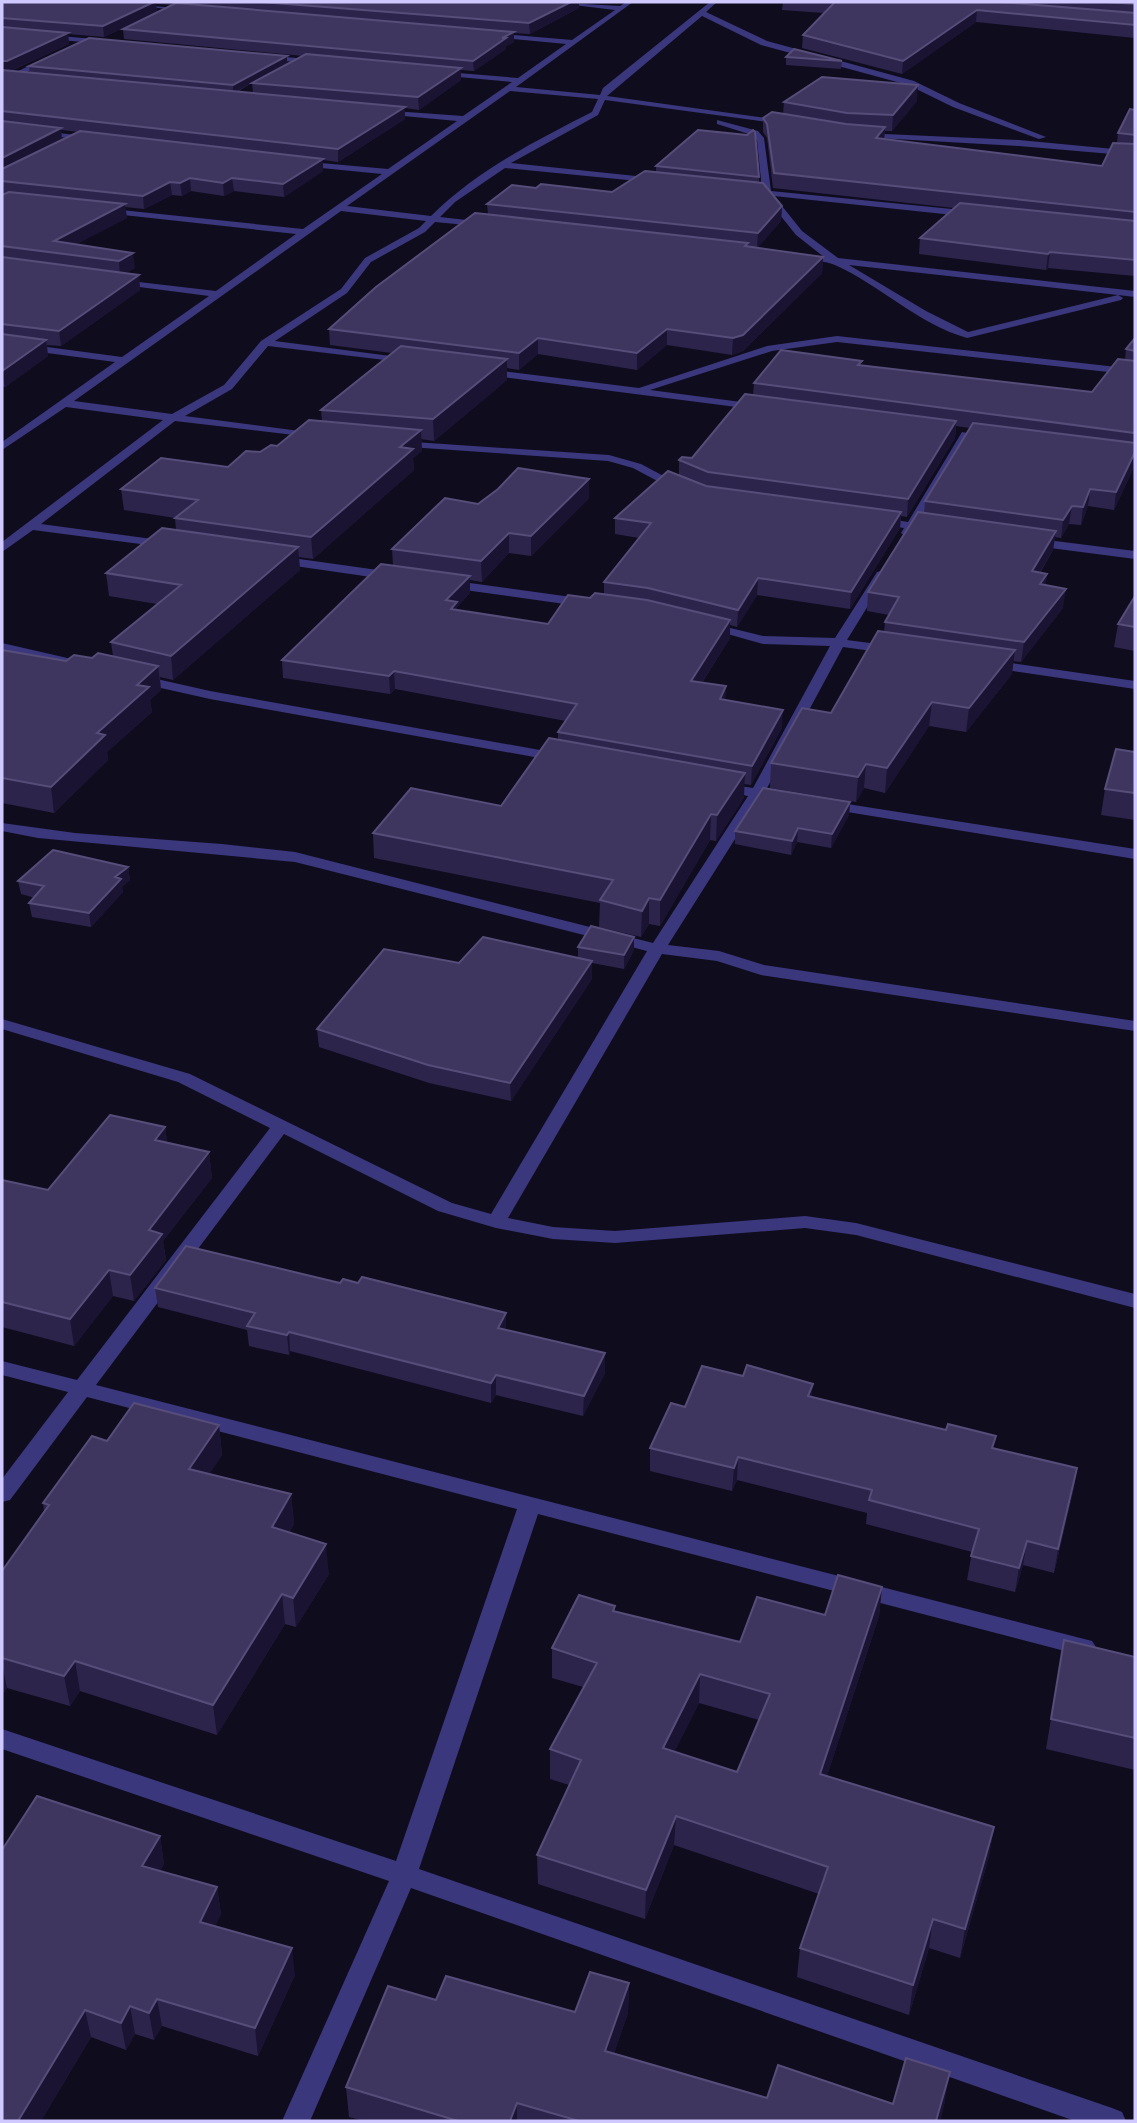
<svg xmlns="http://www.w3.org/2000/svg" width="1137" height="2123" font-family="'Work Sans',sans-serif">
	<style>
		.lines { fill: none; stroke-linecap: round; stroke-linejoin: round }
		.minor { fill: #3b377d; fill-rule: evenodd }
		.wall { fill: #2d244c; fill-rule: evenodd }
		.shaded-wall { fill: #1a1332 }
		.building { fill: #3f3660; stroke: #564d79; stroke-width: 2; fill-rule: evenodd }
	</style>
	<rect width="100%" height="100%" fill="#0f0c1e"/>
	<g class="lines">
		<path class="minor" d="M98 2 192 9 188 11Z
			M548 2 620 6 626 2H633L516 87 600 95 603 88 710 2H717L706 12 767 41 914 81 959 103 1046 137 1039 139 953 107 908 85 761 45 702 16 607 96 787 121 790 125 605 100 598 115 511 163 655 178 658 183 505 168 455 202 440 217 484 222 489 225 487 227 435 222 425 232 371 262 347 293 275 341 406 358 411 361 410 363 268 346 232 389 185 416 315 433 321 436 319 438 175 421 41 524 167 541 173 545 171 548 33 530 2 552V542L163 420 66 407 2 450V442L115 362 2 347V341L122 357 209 296 116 284 111 281 113 279 216 291 296 234 105 213 102 208 303 229 382 174 301 166 298 161 388 169 457 121 382 114 379 110 463 116 512 82 437 75 434 71 518 78 566 44 492 37 489 33 572 40 615 10ZM510 91 598 99 592 112C535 141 476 171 431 216L347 206ZM341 211 426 221 419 228 365 258 341 289 261 341 224 385 172 414 74 401Z
			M2 31 106 40 110 42 106 44 2 35Z
			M263 55 319 60 323 62 319 64 260 59Z
			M47 57 54 59 2 84V79Z
			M717 120 758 131 764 138 771 191 972 211 977 214 972 217 774 196 802 231 838 258 1135 291V297L1118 295 1123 298 1121 300 967 338C918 324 880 285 835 265 824 260 809 261 798 259V255L801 254 824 257 796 235 764 195 746 193 749 188 762 190 757 140 752 135 717 124ZM849 265 1118 295 968 332 926 311Z
			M2 126 92 137 96 139 92 141 2 130Z
			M863 133 1019 140 1135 151V156L1019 146 860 137Z
			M837 336 1135 369V375L837 342 772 351 650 390 764 405V409L760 410 486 375 481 372 486 369 639 388 767 346Z
			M962 432 972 434 919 523 938 526V532L915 530 907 537 901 533 904 528 875 524V518L879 517 908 522Z
			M399 441 609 455 641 464 688 489 678 492 633 468 608 461 395 446V442Z
			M1031 538 1135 551V559L1027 545 1025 542Z
			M278 556 392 572 398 576 392 580 274 563V557Z
			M881 571 887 575 847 640 893 646 900 650 893 654 843 647 766 790 788 794 790 797 783 801 761 798 668 945 719 951 764 965 1135 1021V1031L761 975 717 961 662 954 508 1218 553 1227 615 1231 805 1216 856 1223 1135 1294V1308L856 1235 805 1228 615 1243 553 1239 496 1228 438 1211 284 1134 96 1385 1092 1641 1096 1647 1092 1653 1084 1656 538 1514 419 1869 1112 2108 1122 2112 1126 2121H1075L411 1888 310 2121H282L389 1881 2 1749V1729L396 1861 517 1509 87 1397 10 1500 2 1502V1479L68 1392 2 1375V1361L77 1380 270 1128 178 1082 2 1029V1019L190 1074 452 1203 491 1214 647 951 295 862 38 838 2 831V823L75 833 222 844 295 852 653 943 748 796 716 790 714 787 721 783 753 788 830 646 763 644 699 626 706 622 763 636 835 638 877 572Z
			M448 580 586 599 592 603 586 607 443 587 442 584Z
			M2 643 76 660 78 663 71 667 2 651Z
			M990 660 1135 681V689L985 667 983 664Z
			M139 675 210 691 562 754 569 758 562 762 210 699 134 682 132 679Z
			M828 801 1135 849V859L823 808 821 805Z"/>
	</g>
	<path class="wall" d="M2 2H579V8L530 34 514 33V42L506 46V49L474 71 461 70V80L419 110 405 108V119L338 162 323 160V171L284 197 234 191 224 196 191 191 182 196 172 195 144 209 125 207 127 218 76 244 135 268 125 273 139 275 140 290 61 346 47 345 48 356 5 387 2 386V195L4 194H2ZM156 4 170 5 123 29 124 39 303 56 287 64V56L29 66 30 73 11 71 69 44 68 34 104 37 157 12ZM252 83 253 93 237 92ZM61 130 79 132 62 140Z
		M783 2H1135V38L976 22 902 74 802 48 803 35 824 13 782 10Z
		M786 57 842 61 841 69 786 65Z
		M917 101 892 131H885L884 139 1102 166 1117 143 1118 133 1135 110V276L1048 268 1046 270 919 254 920 238 954 208 773 188 767 138 763 132V118L783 114 784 102Z
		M656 166 759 177V182L782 206 781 221 757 248 823 257 822 273 743 351 732 355 667 345 637 370 538 354 519 370 507 368V380L434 441 421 439 422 451 413 458 414 470 313 559 299 557 300 570 173 680 160 677 161 690 150 700 152 712 107 752 108 760 54 813 2 803V650L66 661 113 656 111 642 157 604 109 596 106 573 176 530 175 518 124 510 121 489 228 467 277 446 322 421 321 410 392 353 330 345 329 329 488 214 487 204 536 188 612 192 656 172Z
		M1135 338V465L1114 510 1088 506 1081 525 1069 524 1061 538 1055 537 1053 550 1040 573 1047 574 1045 585 1063 608 1021 662 1013 661 1012 674 966 732 929 726 885 793 864 788 856 802 770 788 771 763 831 713 884 632 885 622 889 615 867 611 868 592 924 513 925 501 970 428 956 426 955 438 907 517 901 516 900 528 850 609 757 595 737 627 730 625V638L702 683 726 686 725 700 782 728 751 785 744 784V798L716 841 710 840 660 926 649 924 641 937 599 927 600 903 374 858 373 833 501 806 558 740V732L566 721 395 689 390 694 283 678 282 660 393 565 392 549 478 504 589 498 531 556 509 553 482 582 470 580V593L457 607V610L548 624 590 598 604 594V582L639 538 615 534V518L679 475V460L692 458 753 395 754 383 861 365 1092 392 1125 360 1126 349Z
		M1135 596V651L1114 647 1118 624Z
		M1135 752V820L1101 815 1105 789Z
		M850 802 849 815 831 848 797 842 791 855 735 844V831Z
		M128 867 130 880 122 887 123 892 91 927 32 917 29 903 35 898 21 894 18 881Z
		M634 937V950L624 969 592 963V979L511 1101 429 1083 319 1047 317 1029 459 963 578 958V947Z
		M165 1127 167 1142 209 1152 212 1178 163 1241 166 1260 134 1301 113 1296 74 1346 2 1327V1180L48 1190Z
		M358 1283 506 1313V1330L605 1373 583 1416 496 1395 491 1403 290 1351 289 1355 249 1346 247 1330 158 1307 155 1288Z
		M743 1376 812 1397 994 1448 1077 1468 1073 1492 1054 1573 1023 1565 1015 1592 967 1580 972 1552 866 1524 867 1513 737 1480 732 1491 650 1471V1448L685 1407Z
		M219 1425 222 1455 209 1474 291 1494 294 1524 289 1533 329 1574 296 1627 285 1624 217 1735 80 1691 70 1706 7 1688 2 1695V1571L44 1511 43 1503 107 1441Z
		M882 1587 879 1616 827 1776 994 1827 989 1856 960 1958 929 1948 909 2015 797 1977 800 1948 819 1894 674 1845 645 1919 538 1884 537 1855 569 1785 550 1779V1749L583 1687 552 1678V1648L615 1606V1612L740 1642 825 1615ZM699 1703 759 1720 737 1772 674 1752Z
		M1064 1640 1135 1657V1770L1046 1749Z
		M160 1836 164 1864 160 1871 217 1887 221 1914 215 1926 295 1975 258 2056 162 2026 154 2040 135 2034 126 2050 91 2037 41 2121H2Z
		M629 1983 628 2013 614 2053 767 2098 893 2104 945 2101 940 2121H364L349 2117 346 2087 436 2000 575 2012Z"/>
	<path class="shaded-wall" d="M154 2H156L157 12 104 37 103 26Z
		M571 2H579V8L530 34 529 23Z
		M977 10 976 22 902 74 903 61Z
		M514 32V42L506 46V49L474 71 473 61 502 38Z
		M68 33 69 44 8 72 2 73V61Z
		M287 56V64L233 93V85Z
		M461 68V80L419 110 418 97Z
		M918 85 917 101 892 131 893 115Z
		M405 107V119L338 162V149Z
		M885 127 884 141 876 138Z
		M61 128 62 141 2 171V158Z
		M323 159V171L284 197 283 184Z
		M190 178 191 191 182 196 180 183Z
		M232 178 234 191 224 196 223 183Z
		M170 182 172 195 144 209 143 196Z
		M125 204 127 218 58 254 54 241Z
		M782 206 781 221 757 248 758 233Z
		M1050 252 1048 268 1046 270 1048 254Z
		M133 253 135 268 120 276 119 261Z
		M823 257 822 273 743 351 732 355 733 338Z
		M139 275 140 290 61 346 59 331Z
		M667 329V345L637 370V353Z
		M538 338V354L519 370V353Z
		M46 340 48 356 5 387 2 371Z
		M507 359V380L434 441 433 419Z
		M956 421 955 438 907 517 908 499Z
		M421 430 422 451 413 458 414 470 313 559 311 537 400 447Z
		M1135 452V465L1114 510 1116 492Z
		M589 479V498L531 556V536Z
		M1090 489 1088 506 1081 525 1083 507Z
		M1072 506 1069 524 1061 538 1063 520Z
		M901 512 900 528 850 609 851 592Z
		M1056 531 1053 550 1029 590 1032 571Z
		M509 533V553L482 582 481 561Z
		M298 547 300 570 173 680 171 656Z
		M1047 574 1045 593 1040 584Z
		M470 576V593L457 607 458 620 446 600Z
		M758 578 757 595 737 627 738 610Z
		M1066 589 1063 608 1021 662 1024 642Z
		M730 620V638L691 700V681Z
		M1015 650 1012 674 966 732 969 708Z
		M158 666 161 690 150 700 152 712 107 752 108 760 54 813 51 787 137 685Z
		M394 671 395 689 390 694 389 676Z
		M726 686 725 704 720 699Z
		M932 702 929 726 885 793 887 768Z
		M783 710 782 728 751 785 752 766Z
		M866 764 864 788 856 802 858 777Z
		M745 773 744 798 716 841 717 815Z
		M850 802 849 815 831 848 832 834Z
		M711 814 710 840 660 926V900Z
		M798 828 797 842 791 855 792 841Z
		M128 867 130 880 122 887 123 892 91 927 89 913 115 877Z
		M649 898V924L641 937 642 911Z
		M634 937V950L624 969V955Z
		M592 961V979L511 1101 510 1083Z
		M165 1127 169 1152 155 1140Z
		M209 1152 212 1178 163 1241 166 1260 134 1301 130 1275 149 1230Z
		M109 1270 113 1296 74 1346 70 1319Z
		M506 1313V1332L498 1328Z
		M289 1332 290 1351 289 1355 287 1335Z
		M605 1353V1373L583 1416 584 1396Z
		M496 1375V1395L491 1403V1383Z
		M813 1384 811 1407 808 1396Z
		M219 1425 222 1455 193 1499 189 1469Z
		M738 1457 737 1480 732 1491 734 1468Z
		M1077 1468 1073 1492 1054 1573 1058 1549Z
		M291 1494 294 1524 275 1557 272 1527Z
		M1027 1541 1023 1565 1015 1592 1019 1568Z
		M326 1544 329 1574 296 1627 293 1598Z
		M882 1587 879 1616 818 1804 820 1774Z
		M282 1594 285 1624 217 1735 213 1705Z
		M75 1661 80 1691 70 1706 64 1676Z
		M2 1664 7 1688 2 1695Z
		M700 1674 699 1703 662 1777 663 1748Z
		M676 1816 674 1845 645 1919 646 1890Z
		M994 1827 989 1856 960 1958 965 1929Z
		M160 1836 164 1864 147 1893 142 1866Z
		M217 1887 221 1914 204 1949 200 1922Z
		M933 1919 929 1948 909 2015 913 1985Z
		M292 1948 295 1975 258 2056 255 2028Z
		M629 1983 628 2013 605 2080V2051Z
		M157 1999 162 2026 154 2040 149 2013Z
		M130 2006 135 2034 126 2050 121 2023Z
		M85 2010 91 2037 41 2121H18Z
		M950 2072 945 2101 940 2121H936Z
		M517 2103V2121H510Z"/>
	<path class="building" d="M2 2H154L103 26 2 18Z
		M261 2H571L529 23Z
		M832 2H1000L1135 13V25L977 10 903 61 803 35 835 2Z
		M1106 2H1135V4Z
		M176 3 514 32 502 38H506L473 61 123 29Z
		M2 27 68 33 7 61H2Z
		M89 38 287 56 233 85 29 66Z
		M794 49 842 61 786 57Z
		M306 54 461 68 418 97 252 83Z
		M2 70 405 107 338 149 2 111Z
		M822 77 918 85 893 115 847 113 784 102Z
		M1130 109 1135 110V135L1118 133Z
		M772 112 846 124 885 127 876 138 1102 166 1113 143 1135 144V212L774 173 767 124 763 118Z
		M2 121 61 128 2 158Z
		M698 130 747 135 753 130 755 132 759 177 656 166Z
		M80 131 323 159 283 184 232 178 223 183 190 178 180 183 170 182 143 196 2 181V169Z
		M645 171 763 183 782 206 758 233 487 204 512 185 536 188 541 184 612 192Z
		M9 192 125 204 54 241 133 253 119 261 2 246V195Z
		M960 203 1135 221V260L1050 252 1048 254 920 238Z
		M475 213 748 243 745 246 823 257 743 335 733 338 667 329 637 353 538 338 519 353 329 329 376 287Z
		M2 257 139 275 59 331 2 324Z
		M2 334 46 340 2 371Z
		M1135 338V351L1126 349Z
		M401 346 507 359 433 419 321 410Z
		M781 350 862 361 858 365 1092 392 1118 359 1135 361V433L754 383Z
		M745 394 956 421 908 499 708 472 679 460 682 457 692 458Z
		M309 420 421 430 400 447 413 449 311 537 175 518 198 500 121 489 161 458 228 467 246 451 260 452 271 445 277 446Z
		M973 423 1135 443V452L1116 492 1090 489 1083 507 1072 506 1063 520 925 501Z
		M518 468 589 479 531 536 509 533 481 561 392 549 445 498 478 504 498 489Z
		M668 471 706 486 901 512 851 592 758 578 738 610 648 588 604 582 651 523 615 518Z
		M918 512 1056 531 1032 571 1047 574 1040 584 1066 589 1024 642 885 622 899 597 868 592Z
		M162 528 298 547 171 656 111 642 181 585 106 573Z
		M381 564 470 576 446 600 457 602 451 609 548 624 568 595 590 598 595 593 647 600 730 620 691 681 726 686 720 699 783 710 752 766 558 732 577 704 394 671 389 676 282 660Z
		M1135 596V627L1118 624Z
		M878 631 1015 650 969 708 932 702 887 768 866 764 858 777 771 763 802 708 831 713Z
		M2 650 66 661 74 655 92 658 98 653 158 666 137 685 149 687 97 733 105 735 51 787 2 778Z
		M549 738 745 773 717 815 711 814 660 900 649 898 642 911 600 900 613 880 373 833 411 788 501 806Z
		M1116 749 1135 752V793L1105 789Z
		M763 788 850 802 832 834 798 828 792 841 735 831Z
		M53 850 128 867 115 877 121 879 89 913 29 903 44 886 18 881Z
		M591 926 634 937 624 955 578 947Z
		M483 937 592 961 510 1083 428 1065 317 1029 384 949 459 963Z
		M110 1115 165 1127 155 1140 209 1152 149 1230 162 1234 130 1275 109 1270 70 1319 2 1302V1180L48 1190Z
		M186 1246 340 1283 343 1279 358 1283 362 1277 506 1313 498 1328 605 1353 584 1396 496 1375 491 1383 289 1332 287 1335 247 1326 255 1313 155 1288Z
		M747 1365 813 1384 808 1396 946 1430 948 1424 996 1436 992 1448 1077 1468 1058 1549 1027 1541 1019 1568 971 1556 979 1529 869 1500 872 1490 738 1457 734 1468 650 1448 671 1403 685 1407 702 1366 743 1376Z
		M134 1403 219 1425 189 1469 291 1494 272 1527 326 1544 293 1598 282 1594 213 1705 75 1661 64 1676 2 1658V1571L49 1505 43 1503 92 1436 107 1441Z
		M838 1575 882 1587 820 1774 994 1827 965 1929 933 1919 913 1985 800 1948 828 1867 676 1816 646 1890 537 1855 581 1760 550 1749 597 1663 552 1648 579 1595 615 1606 613 1611 740 1642 757 1597 825 1615ZM700 1674 770 1694 737 1772 663 1748Z
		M1064 1640 1135 1657V1738L1051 1719Z
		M37 1796 160 1836 142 1866 217 1887 200 1922 292 1948 255 2028 157 1999 149 2013 130 2006 121 2023 85 2010 18 2121H2V1850Z
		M590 1972 629 1983 605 2051 767 2098 778 2065 893 2104 906 2058 950 2072 936 2121H579L517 2103 510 2121H458L346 2087 388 1986 436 2000 446 1976 575 2012Z"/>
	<rect width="1137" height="2123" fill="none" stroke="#d0c9ff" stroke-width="7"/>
</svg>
